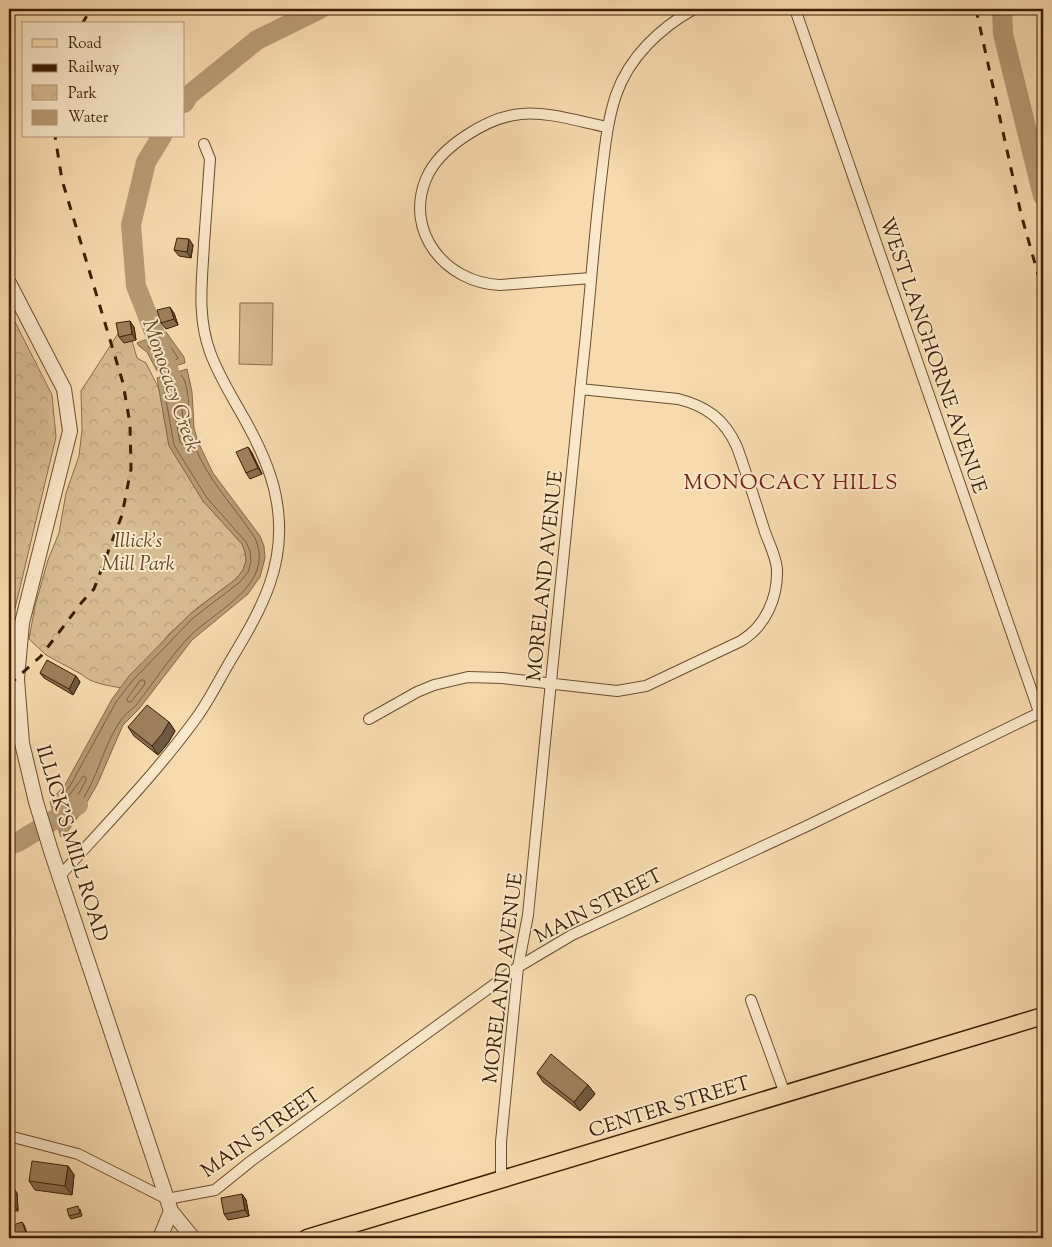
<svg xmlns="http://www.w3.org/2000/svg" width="1052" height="1247" font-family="'Sorts Mill Goudy',serif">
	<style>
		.park { fill: url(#park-crowns); stroke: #8a6c4c }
		.garden { fill: #d7bb92; stroke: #8a6c4c }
		.water { fill: #b79b75; stroke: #866948 }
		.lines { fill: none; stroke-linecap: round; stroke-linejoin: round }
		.shore { stroke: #7a5c3d; stroke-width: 1 }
		.river { stroke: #b79b75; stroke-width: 20 }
		.minor-casing { stroke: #6b4d30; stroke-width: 12 }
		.tertiary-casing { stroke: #6b4d30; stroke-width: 16 }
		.primary-casing { stroke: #3c1e05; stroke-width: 19 }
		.minor { stroke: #fae8cb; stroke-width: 10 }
		.tertiary { stroke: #fae8cb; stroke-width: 14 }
		.primary { stroke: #f7dbaf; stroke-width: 16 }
		.rail { stroke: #3c1e05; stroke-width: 3; stroke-dasharray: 9 9; stroke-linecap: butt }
		.wall { fill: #876e50; stroke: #3c1e05 }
		.shaded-wall { fill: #6e5a41; stroke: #3c1e05 }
		.building { fill: #9d805d; stroke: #3c1e05 }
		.labels { text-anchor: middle; stroke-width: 4; stroke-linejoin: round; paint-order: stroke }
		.street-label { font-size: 20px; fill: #3c1e05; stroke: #fae8cb }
		.park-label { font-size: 20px; font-style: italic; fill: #634528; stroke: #fae8cb }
		.water-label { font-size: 21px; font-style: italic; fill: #674a2c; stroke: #fae8cb }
		.neighbourhood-label { font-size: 21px; letter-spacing: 1px; fill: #7a1f14; stroke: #fae8cb }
	</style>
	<defs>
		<pattern id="park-crowns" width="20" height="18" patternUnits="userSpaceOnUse" patternTransform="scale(1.25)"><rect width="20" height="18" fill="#d7bb92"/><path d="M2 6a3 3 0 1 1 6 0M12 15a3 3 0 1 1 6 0" fill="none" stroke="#b9a07c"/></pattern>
	</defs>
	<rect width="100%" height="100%" fill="#f7dbaf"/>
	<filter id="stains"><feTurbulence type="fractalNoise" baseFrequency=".004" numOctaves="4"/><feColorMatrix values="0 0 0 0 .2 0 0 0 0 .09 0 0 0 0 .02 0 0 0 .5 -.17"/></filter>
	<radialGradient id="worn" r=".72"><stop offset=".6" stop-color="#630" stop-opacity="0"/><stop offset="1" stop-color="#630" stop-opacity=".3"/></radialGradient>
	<path class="park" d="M9 310 52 395 56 437 11 625 9 653Z
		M121 329 124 342 132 341 137 358 146 363 159 389 169 445 203 501 242 544 245 552 246 561 243 570 236 579 197 608 169 634 154 652 132 674 121 688C107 685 92 684 81 674L46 655 29 639 35 606 48 560 59 533 66 493 79 456 82 430 81 391Z"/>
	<path class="garden" d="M240 303H273L272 365 239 364Z"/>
	<path class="water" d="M166 332 184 357 185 363 157 371 147 352 139 346 137 343Z
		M187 369 192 392 194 428 198 442 213 473 260 536 264 546 265 558 260 577 248 594 192 640 139 709 123 725 97 785 80 814 67 832 61 837 50 802 66 783 112 699 129 676 190 614 236 579 243 570 246 561 245 552 242 544 203 501 169 446 157 378Z"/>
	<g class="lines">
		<path class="shore" d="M163 339 166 340 178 358 176 360 161 365 148 346 150 343Z
			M182 376C192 389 186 426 194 444 207 480 235 507 255 538 276 585 214 611 189 637 170 657 154 682 137 704 132 710 123 715 119 723 107 741 101 763 92 782 85 797 76 811 66 824L64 825 56 803 70 786 116 702 133 680 193 618 240 582 248 572 251 562 250 551 246 542 207 498 174 445 163 383 165 381Z
			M177 384 179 386C183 405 182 425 187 444L185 447 180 442 170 388 172 386Z
			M141 680H144L145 684 131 702H128L127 699Z
			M84 776 86 778V780L71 808 68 811 65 812 63 804Z"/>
		<path class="river" d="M1002 9 1003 34 1043 196
			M184 103 189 95 257 40 320 9
			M162 136 146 162 131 225 136 286 166 362 178 400
			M9 845 18 842 78 805"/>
		<defs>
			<path id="minor" d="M795 9 1039 712
				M591 278 500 285C446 283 404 232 426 179 439 147 488 117 521 114 547 111 581 122 607 127
				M369 719 417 692 434 685 468 677 502 678 617 691 646 686 741 641C766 626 778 597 777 569 776 557 769 543 765 532 756 504 747 475 737 447 725 420 707 406 678 399L580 389
				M59 877C106 824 155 775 197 717 210 699 220 678 232 658 262 608 287 564 277 503 273 475 259 445 245 420 233 398 219 377 210 352 197 317 202 281 204 244 206 216 208 188 210 159L204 144
				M751 1000 785 1094
				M9 1136 78 1154 167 1199 215 1190 251 1161 518 967 572 935 809 825 1043 711
				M501 1178V1142L518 967 528 915C546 734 563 553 582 372 589 311 593 249 600 188 604 157 606 125 616 95 629 57 660 28 694 9"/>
			<path id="tertiary" d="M9 283 64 389 70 431 22 623 17 679 22 743 36 802 51 851 171 1211 193 1238
				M160 1238 171 1211"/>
			<path id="primary" d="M307 1238 1043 1016"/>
		</defs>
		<use href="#minor" class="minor-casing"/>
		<use href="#tertiary" class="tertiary-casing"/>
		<use href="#primary" class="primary-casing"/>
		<use href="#minor" class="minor"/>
		<use href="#tertiary" class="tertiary"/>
		<use href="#primary" class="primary"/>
		<path class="rail" d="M976 9 1021 214 1043 292
			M82 24 91 9
			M9 685 41 656 82 602 94 589 122 515 131 469 130 424 123 383 62 180 55 136"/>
	</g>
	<path class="wall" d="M193 245 191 258 179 256 174 250Z
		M174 313 178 325 166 329 161 323Z
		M134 327 136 340 124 343 119 337Z
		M248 447 252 453 262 474 250 479 246 473Z
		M40 673 76 676 80 682 73 695 44 678Z
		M169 722 175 731 168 743 158 755 134 736 128 727Z
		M537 1073 588 1085 595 1094 580 1111 543 1082Z
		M68 1166 74 1175 72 1195 35 1190 29 1181Z
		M9 1187 17 1193 18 1211H9Z
		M242 1194 246 1200 249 1216 228 1220 224 1214Z
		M80 1209 82 1216 71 1219 69 1216Z
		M24 1225 28 1236 20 1238H14L13 1237Z"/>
	<path class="shaded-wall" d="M189 239 193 245 191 258 187 252Z
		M170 307 174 313 178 325 174 319Z
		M130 321 134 327 136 340 132 334Z
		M248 447 252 453 262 474 258 468Z
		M76 676 80 682 73 695 69 689Z
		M169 722 175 731 168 743 158 755 152 746Z
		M588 1085 595 1094 580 1111 574 1102Z
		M68 1166 74 1175 72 1195 65 1186Z
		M13 1187 17 1193 18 1211 14 1205Z
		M242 1194 246 1200 249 1216 245 1210Z
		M22 1222 24 1225 28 1236 26 1233Z"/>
	<path class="building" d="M177 238 189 239 187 252 174 250Z
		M170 307 174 319 161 323 157 310Z
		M130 321 132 334 119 337 116 323Z
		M248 447 258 468 246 473 236 452Z
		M47 660 76 676 69 689 40 673Z
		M147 705 169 722 162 734 152 746 128 727Z
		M551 1054 588 1085 574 1102 537 1073Z
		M32 1161 68 1166 65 1186 29 1181Z
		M9 1187H13L14 1205H9Z
		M242 1194 245 1210 224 1214 221 1198Z
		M78 1206 80 1213 69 1216 67 1209Z
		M22 1222 26 1233 13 1237 10 1226Z
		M81 1236V1238H74Z"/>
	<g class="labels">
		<g class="street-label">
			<text transform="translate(934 355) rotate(71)" y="7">WEST LANGHORNE AVENUE</text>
			<text transform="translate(544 576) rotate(-84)" y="7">MORELAND AVENUE</text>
			<text transform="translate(73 843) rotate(73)" y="7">ILLICK'S MILL ROAD</text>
			<text transform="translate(598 905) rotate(-27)" y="7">MAIN STREET</text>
			<text transform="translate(502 978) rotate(-83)" y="7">MORELAND AVENUE</text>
			<text transform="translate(669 1106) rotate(-17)" y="7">CENTER STREET</text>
			<text transform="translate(260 1132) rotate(-35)" y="7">MAIN STREET</text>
		</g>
		<g class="park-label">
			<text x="138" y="547">Illick's<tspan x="138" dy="23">Mill Park</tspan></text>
		</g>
		<g class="water-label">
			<text transform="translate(172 385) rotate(71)" y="7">Monocacy Creek</text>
		</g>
		<g class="neighbourhood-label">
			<text x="791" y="489">MONOCACY HILLS</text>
		</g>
	</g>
	<rect width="1052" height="1247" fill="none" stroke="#f7dbaf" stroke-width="30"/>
	<rect x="10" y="10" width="1032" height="1227" fill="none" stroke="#3c1e05" stroke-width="2.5"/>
	<rect x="15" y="15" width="1022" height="1217" fill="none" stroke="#3c1e05"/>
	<rect x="22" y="22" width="162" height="115" fill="#fae8cb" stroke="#ae977c"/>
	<rect x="32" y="39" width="25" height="8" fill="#f7dbaf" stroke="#ae977c"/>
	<text x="68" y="48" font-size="15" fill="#3c1e05">Road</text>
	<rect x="32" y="64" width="25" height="8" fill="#3c1e05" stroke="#ae977c"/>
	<text x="68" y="72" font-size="15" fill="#3c1e05">Railway</text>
	<rect x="32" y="85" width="25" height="15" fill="url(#park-crowns)" stroke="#ae977c"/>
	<text x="68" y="98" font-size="15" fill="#3c1e05">Park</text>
	<rect x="32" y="110" width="25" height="15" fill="#b79b75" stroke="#ae977c"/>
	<text x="68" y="122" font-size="15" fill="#3c1e05">Water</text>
	<rect width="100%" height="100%" filter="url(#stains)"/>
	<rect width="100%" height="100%" fill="url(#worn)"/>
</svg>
